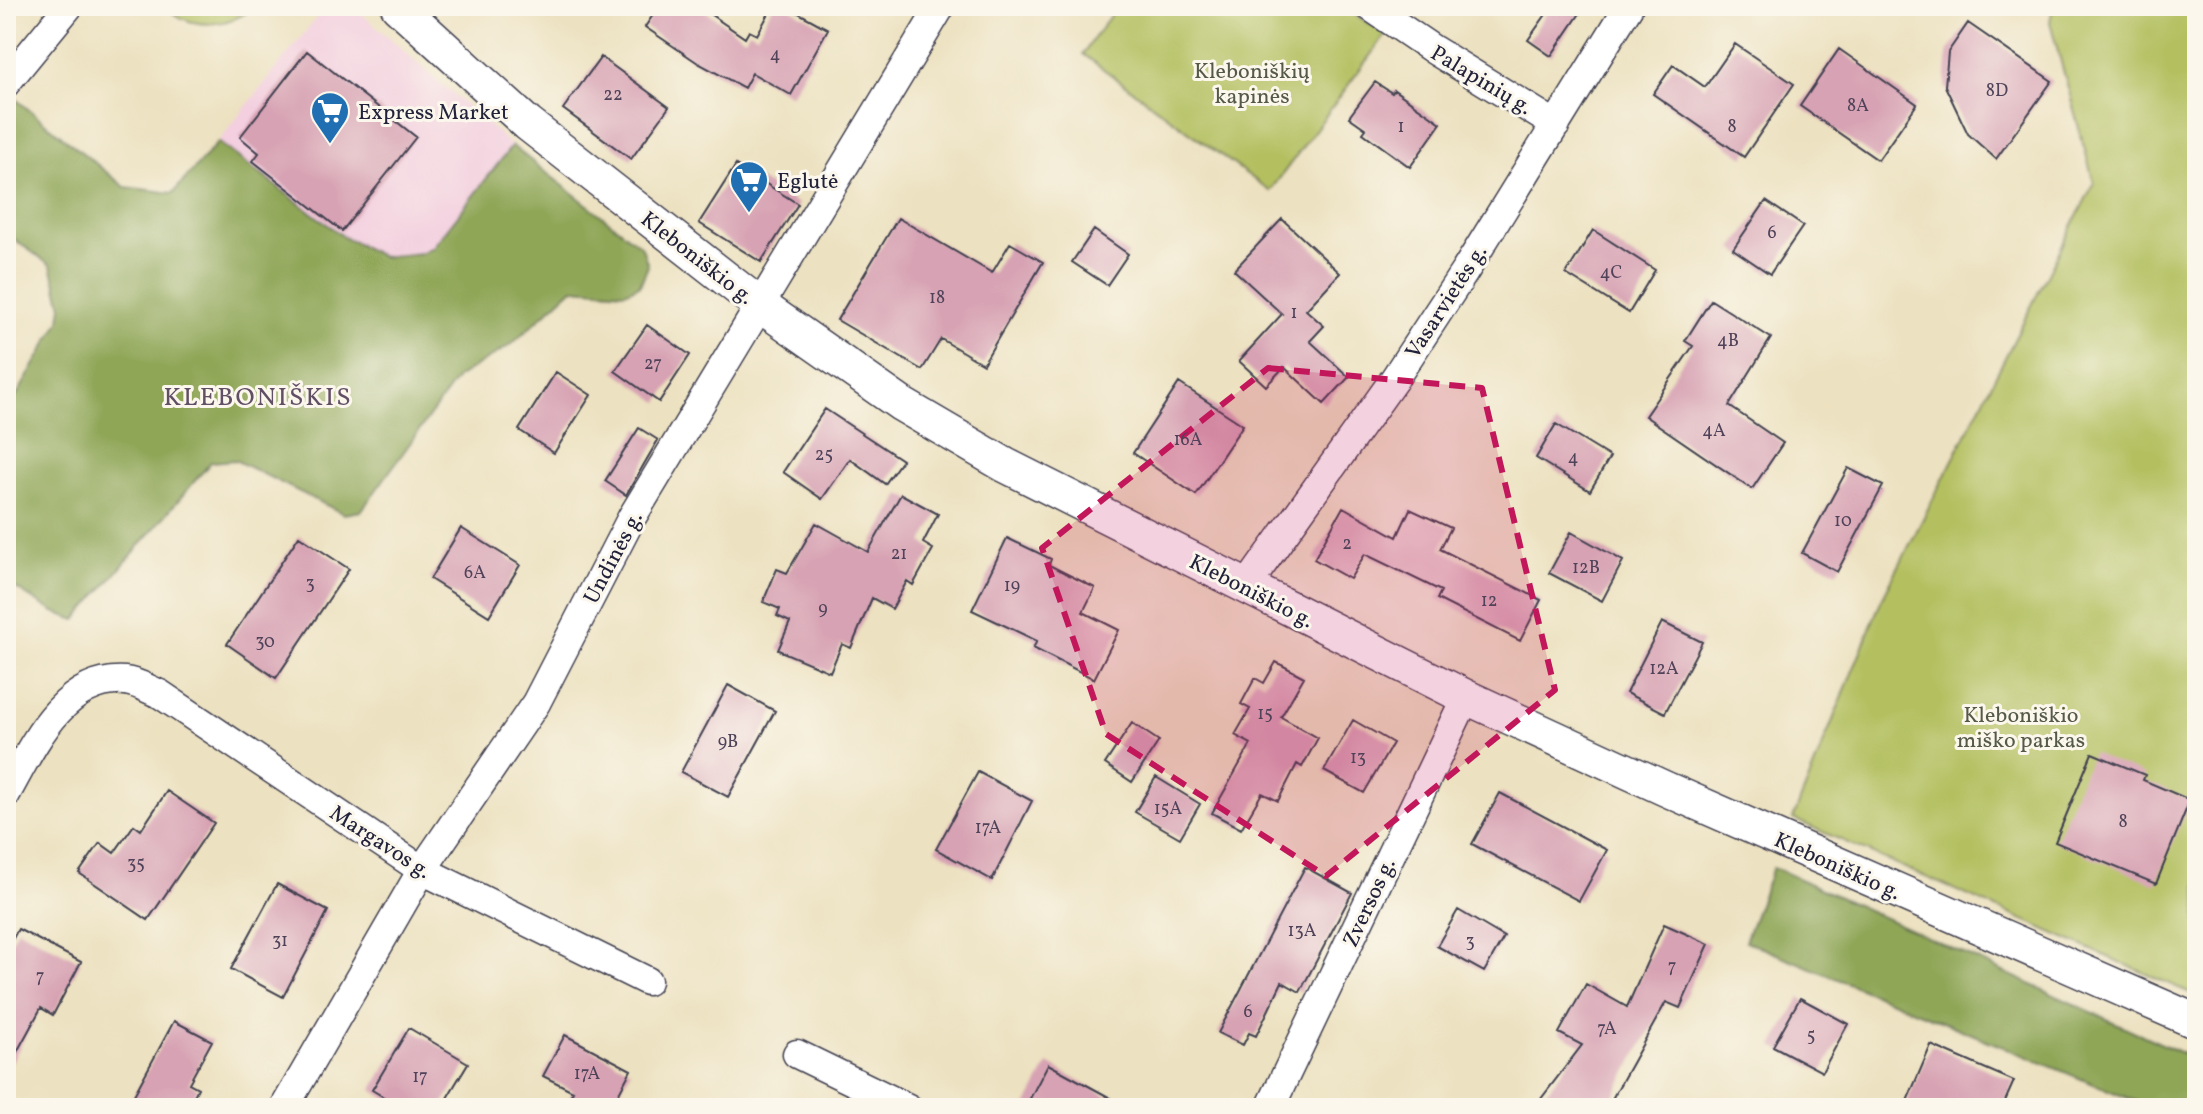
<svg xmlns="http://www.w3.org/2000/svg" width="2203" height="1114" font-family="Vollkorn,serif">
	<style>
		.built { fill: #f3cfdf }
		.green { fill: #b4c061; stroke: #6b714e; stroke-width: 2 }
		.forest { fill: #8fa657; stroke: #586449; stroke-width: 2 }
		.building { fill: #d7a2b3 }
		.lines { fill: none; stroke-linecap: round; stroke-linejoin: round }
		.minor-casing { stroke: #403f4f; stroke-width: 31 }
		.tertiary-casing { stroke: #403f4f; stroke-width: 37 }
		.minor { stroke: #fff; stroke-width: 28 }
		.tertiary { stroke: #fff; stroke-width: 34 }
		.marked { fill: #c2185b; fill-opacity: 0.2; stroke: #c2185b; stroke-width: 6; stroke-dasharray: 16 10; stroke-linejoin: round }
		.labels { text-anchor: middle; stroke-width: 6; stroke-linejoin: round; paint-order: stroke }
		.number-label { font-size: 18px; fill: #4f4259 }
		.park-label { font-size: 22px; fill: #555948; stroke: #fbf7ec }
		.street-label { font-size: 22px; fill: #22223b; stroke: #fbf7ec }
		.poi-label { font-size: 22px; fill: #22223b; stroke: #fbf7ec; text-anchor: start }
		.quarter-label { font-size: 26px; letter-spacing: 2px; fill: #614f65; stroke: #fbf7ec }
	</style>
	<rect width="100%" height="100%" fill="#fbf7ec"/>
	<filter id="ink" filterUnits="userSpaceOnUse"><feTurbulence type="fractalNoise" baseFrequency=".0125" numOctaves="2"/><feDisplacementMap in="SourceGraphic" scale="16" xChannelSelector="R" yChannelSelector="G"/><feConvolveMatrix kernelMatrix="1 2 1 2 8 2 1 2 1" color-interpolation-filters="sRGB"/></filter>
	<filter id="wash" filterUnits="userSpaceOnUse"><feTurbulence type="fractalNoise" baseFrequency=".006" numOctaves="4" result="noise"/><feDisplacementMap in="SourceGraphic" scale="32" xChannelSelector="R" yChannelSelector="G"/><feGaussianBlur stdDeviation="1.8" result="paint"/><feColorMatrix in="noise" values="0 0 0 0 0 0 0 0 0 0 0 0 0 0 0 0 0 1.4 0 .05"/><feComposite in="paint" operator="in"/></filter>
	<g filter="url(#wash)">
		<rect width="100%" height="100%" fill="#ece1c0"/>
		<path class="built" d="M326 6H353L512 146 433 248 421 253 382 257 344 237 218 142Z"/>
		<path class="green" d="M165 6H256C230 27 191 32 165 6Z
			M1117 6H1341L1386 34 1270 191 1083 54Z
			M2053 6H2197V996L1793 819 1881 601 2094 183 2050 22Z"/>
		<path class="forest" d="M17 100 125 187 173 193 218 142 344 237 382 257 421 253 433 247 512 146 642 247 648 266 640 285 625 292 573 288 512 344 457 378 361 511 344 514 235 460 211 462 76 620 54 612 6 582V414L60 321 62 306 51 266 6 233V113Z
			M1773 867 2197 1060V1108H2152L1745 941Z"/>
		<g id="blocks">
			<path class="building" d="M659 6H698L745 38 749 31 757 35 773 6H786L828 29 791 95 752 73 744 88 698 63 645 27Z
				M1552 6H1585L1551 56 1528 40Z
				M1968 23 2052 81 1996 159 1968 134 1945 86 1948 52Z
				M1735 44 1794 84 1744 157 1653 94 1673 65 1705 87Z
				M1839 49 1917 104 1878 160 1800 106Z
				M307 51 416 137 342 231 253 161 259 153 240 137Z
				M601 57 669 107 631 159 563 109Z
				M1375 82 1392 93 1394 90 1441 123 1410 167 1363 133 1366 129 1349 117Z
				M736 165 798 204 761 262 699 223Z
				M1766 201 1803 226 1770 274 1733 249Z
				M898 218 992 273 1010 243 1043 262 983 364 941 339 922 370 837 320Z
				M1282 219 1340 273 1306 310 1324 326 1310 341 1349 377 1324 404 1284 367 1266 386 1239 361 1282 314 1234 270Z
				M1094 230 1128 254 1107 285 1072 262Z
				M1593 230 1655 270 1629 313 1566 274Z
				M1711 300 1771 338 1729 406 1783 443 1752 489 1645 416 1693 346 1685 341Z
				M647 325 690 355 659 402 615 371Z
				M556 372 591 395 554 453 519 430Z
				M1179 383 1243 425 1196 495 1133 453Z
				M825 409 902 460 885 484 850 459 822 499 783 472Z
				M1556 424 1610 457 1590 491 1536 458Z
				M639 428 658 440 626 495 605 481Z
				M1848 468 1883 486 1837 572 1802 553Z
				M901 494 938 514 923 543 933 549 913 585 907 581 892 609 872 598 851 648 842 644 830 672 778 650 790 622 777 616 780 609 763 602 777 569 787 573 816 523 868 552Z
				M1343 507 1397 537 1410 509 1451 528 1440 549 1541 600 1520 641 1437 599 1441 591 1365 554 1350 579 1314 559Z
				M461 528 520 565 489 616 430 579Z
				M1571 532 1623 561 1602 601 1549 573Z
				M299 536 349 569 276 678 227 644Z
				M1007 538 1051 559 1049 565 1095 588 1083 612 1119 630 1094 679 1033 648 1037 641 972 610Z
				M1662 622 1702 642 1665 713 1626 693Z
				M1276 662 1304 677 1281 717 1318 738 1302 767 1297 764 1278 801 1262 793 1241 829 1212 813 1251 744 1235 735 1250 709 1241 704 1255 678 1264 683Z
				M728 685 775 711 728 797 681 772Z
				M1353 720 1393 743 1364 793 1324 771Z
				M1132 723 1159 741 1132 782 1105 764Z
				M2092 753 2145 775 2143 780 2190 800 2156 884 2055 842Z
				M978 772 1032 801 992 880 936 849Z
				M1156 777 1200 804 1180 838 1135 812Z
				M167 791 214 823 148 920 79 873 100 843 114 853 134 825 141 830Z
				M1500 793 1607 850 1579 901 1472 844Z
				M1305 867 1352 893 1300 992 1282 982 1256 1036 1249 1033 1243 1045 1218 1033Z
				M277 884 328 911 283 997 231 969Z
				M1458 910 1504 937 1484 972 1437 946Z
				M1664 924 1709 944 1680 1008 1666 1002 1607 1108H1534L1582 1045 1559 1033 1586 984 1627 1007Z
				M18 929 81 962 53 1015 41 1008 6 1072V951Z
				M1800 998 1848 1024 1822 1072 1773 1046Z
				M174 1021 212 1041 189 1083 198 1088 188 1108H127Z
				M409 1028 468 1063 441 1108H402L372 1090Z
				M565 1035 631 1070 611 1108H563L573 1091 543 1076Z
				M1931 1045 2014 1081 2002 1108H1904Z
				M1048 1064 1129 1108H1025Z"/>
		</g>
	</g>
	<g filter="url(#ink)">
		<use href="#blocks" fill-opacity="0" stroke="#403f4f" stroke-width="2"/>
		<g class="lines">
			<defs>
				<path id="minor" d="M1369 6 1434 50 1556 125
					M6 83 69 6
					M1246 587 1393 381 1465 271 1629 6
					M6 794C32 748 62 677 125 681 137 682 150 690 160 694L422 870 647 981
					M797 1054 908 1108
					M284 1108 422 870 536 703 632 517 941 6
					M1270 1108 1466 697"/>
				<path id="tertiary" d="M398 6 528 124 761 306 901 404 1005 465 1466 697 1666 789 2197 1022"/>
			</defs>
			<use href="#minor" class="minor-casing"/>
			<use href="#tertiary" class="tertiary-casing"/>
			<use href="#minor" class="minor"/>
			<use href="#tertiary" class="tertiary"/>
		</g>
	</g>
	<path class="marked" d="M1268 368 1482 388 1555 690 1326 876 1106 734 1042 548Z"/>
	<defs>
		<symbol id="supermarket-pin" viewBox="-11 -11 22 30"><path d="M0 17L-7.5 6A9.5 9.5 0 1 1 7.5 6Z" fill="#1f6fb2" stroke="#fbf7ec"/><path d="M-6-5.5h2.5l.6 2H6L4.5 2H-2.5L-4.4-4H-6ZM-1.5 3.2a1.3 1.3 0 1 0 .1 0ZM3 3.2a1.3 1.3 0 1 0 .1 0Z" fill="#fff"/></symbol>
	</defs>
	<g fill-rule="evenodd">
		<use href="#supermarket-pin" x="308" y="89" width="44" height="60"/>
		<use href="#supermarket-pin" x="727" y="158" width="44" height="60"/>
	</g>
	<g class="labels">
		<g class="number-label">
			<text x="775" y="60">4</text>
			<text x="1997" y="96">8D</text>
			<text x="613" y="100">22</text>
			<text x="1858" y="111">8A</text>
			<text x="1401" y="132">1</text>
			<text x="1732" y="132">8</text>
			<text x="1772" y="238">6</text>
			<text x="1611" y="278">4C</text>
			<text x="937" y="303">18</text>
			<text x="1294" y="318">1</text>
			<text x="1728" y="346">4B</text>
			<text x="653" y="369">27</text>
			<text x="1714" y="436">4A</text>
			<text x="1188" y="445">16A</text>
			<text x="824" y="460">25</text>
			<text x="1573" y="463">4</text>
			<text x="1843" y="526">10</text>
			<text x="1347" y="549">2</text>
			<text x="899" y="559">21</text>
			<text x="1586" y="573">12B</text>
			<text x="475" y="578">6A</text>
			<text x="310" y="589">3</text>
			<text x="1012" y="591">19</text>
			<text x="1489" y="606">12</text>
			<text x="823" y="614">9</text>
			<text x="265" y="647">30</text>
			<text x="1664" y="674">12A</text>
			<text x="1265" y="719">15</text>
			<text x="728" y="747">9B</text>
			<text x="1358" y="763">13</text>
			<text x="1168" y="814">15A</text>
			<text x="2123" y="827">8</text>
			<text x="988" y="833">17A</text>
			<text x="136" y="869">35</text>
			<text x="1302" y="936">13A</text>
			<text x="280" y="946">31</text>
			<text x="1470" y="947">3</text>
			<text x="1672" y="972">7</text>
			<text x="40" y="982">7</text>
			<text x="1248" y="1017">6</text>
			<text x="1607" y="1034">7A</text>
			<text x="1811" y="1041">5</text>
			<text x="587" y="1079">17A</text>
			<text x="420" y="1082">17</text>
		</g>
		<g class="park-label">
			<text x="1252" y="78">Kleboniškių<tspan x="1252" dy="25">kapinės</tspan></text>
			<text x="2021" y="722">Kleboniškio<tspan x="2021" dy="25">miško parkas</tspan></text>
		</g>
		<g class="street-label">
			<text transform="translate(1482 79) rotate(31)" y="8">Palapinių g.</text>
			<text transform="translate(698 257) rotate(38)" y="8">Kleboniškio g.</text>
			<text transform="translate(1445 301) rotate(-57)" y="8">Vasarvietės g.</text>
			<text transform="translate(612 557) rotate(-62)" y="8">Undinės g.</text>
			<text transform="translate(1252 590) rotate(27)" y="8">Kleboniškio g.</text>
			<text transform="translate(381 841) rotate(33)" y="8">Margavos g.</text>
			<text transform="translate(1838 865) rotate(24)" y="8">Kleboniškio g.</text>
			<text transform="translate(1368 902) rotate(-65)" y="8">Zversos g.</text>
		</g>
		<g class="poi-label">
			<text x="358" y="119">Express Market</text>
			<text x="777" y="188">Eglutė</text>
		</g>
		<g class="quarter-label">
			<text x="258" y="405">KLEBONIŠKIS</text>
		</g>
	</g>
	<rect width="2203" height="1114" fill="none" stroke="#fbf7ec" stroke-width="32"/>
</svg>
